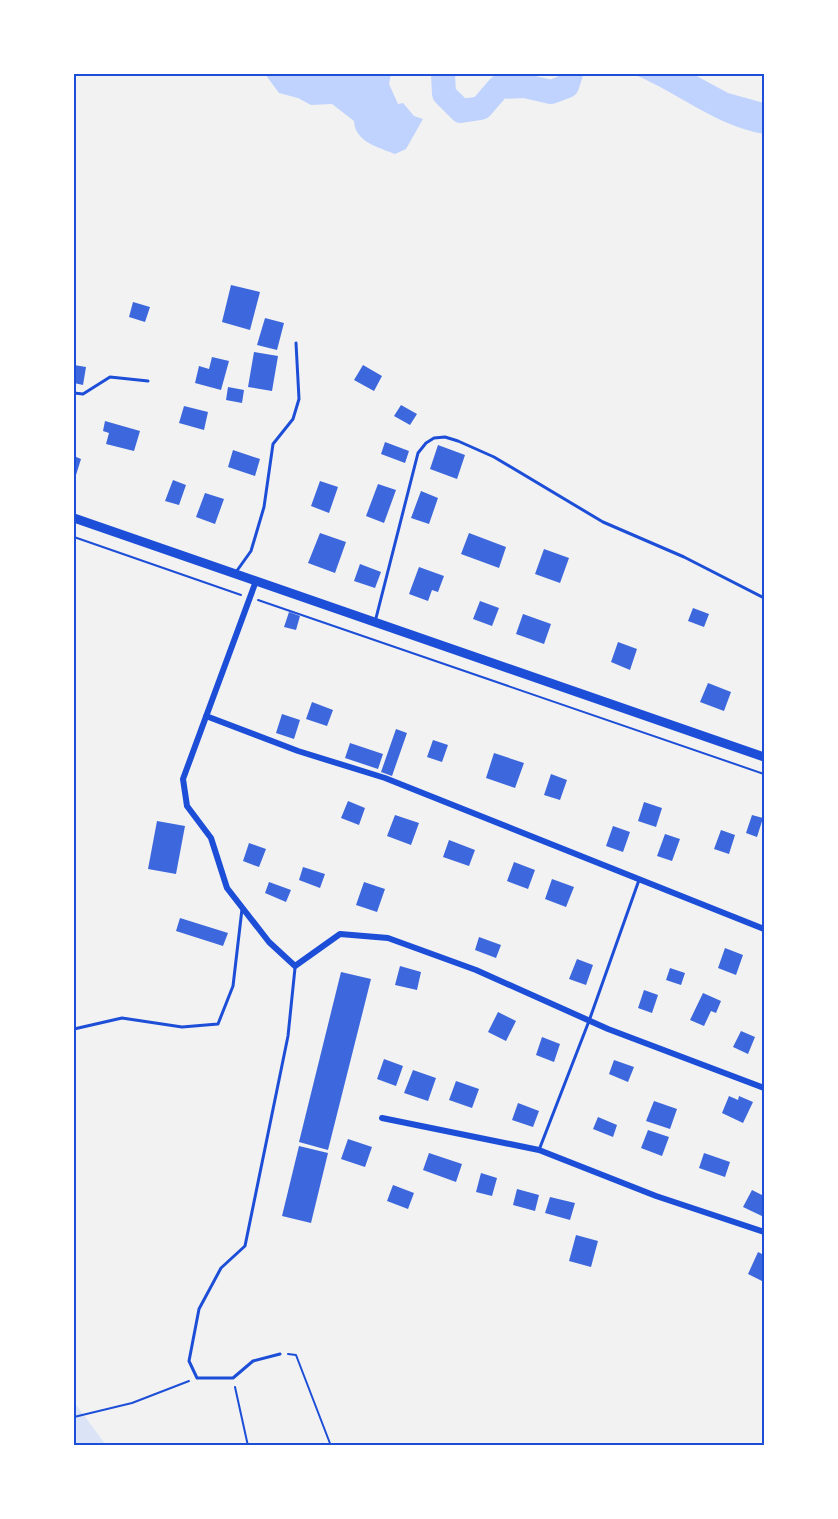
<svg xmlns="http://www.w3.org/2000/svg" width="838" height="1519" font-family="'Fira Sans',sans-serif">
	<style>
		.green { fill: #dbe4f7 }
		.water { fill: #bfd3fe }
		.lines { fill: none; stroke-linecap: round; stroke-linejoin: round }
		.river { stroke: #bfd3fe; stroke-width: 24 }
		.building { fill: #3d67dc }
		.path { stroke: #1d4ed8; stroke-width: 2 }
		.service { stroke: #1d4ed8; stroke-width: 3 }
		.minor { stroke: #1d4ed8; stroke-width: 6 }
		.secondary { stroke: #1d4ed8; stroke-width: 9 }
		.neatline { fill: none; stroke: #1d4ed8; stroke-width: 2 }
	</style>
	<rect width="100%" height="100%" fill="#f2f2f2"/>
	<path class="green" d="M74 1402 106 1445H74Z"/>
	<path class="water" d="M265 74H391L389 84 398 104 403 103 414 116 423 119 406 149 395 154C378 147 355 142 354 121L332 104 311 105 298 98 279 93Z
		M633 74H693L728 93 764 103V134C716 126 677 92 633 74Z"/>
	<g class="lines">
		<path class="river" d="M443 74 444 94 461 111 481 108 499 87 525 86 551 92 567 86 571 74"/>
	</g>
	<path class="building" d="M231 285 260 292 250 330 222 322Z
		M133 302 150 307 145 322 129 317Z
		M265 318 284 323 277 350 257 345Z
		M254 352 278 356 272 391 248 387Z
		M212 357 229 361 221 390 195 383 199 366 209 369Z
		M74 365 86 367 83 385 74 383Z
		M363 365 382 376 374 391 354 380Z
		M228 387 244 390 242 403 226 400Z
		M401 405 417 414 410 425 394 416Z
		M184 406 208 412 204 430 179 423Z
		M105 421 140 431 134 451 106 444 109 433 103 431Z
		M385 442 409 451 405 463 381 454Z
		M438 445 465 455 457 479 430 469Z
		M233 450 260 459 255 476 228 467Z
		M74 456 81 459 76 475 74 474Z
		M173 480 186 485 179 505 165 501Z
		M320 481 338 487 329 513 311 506Z
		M378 484 396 490 384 523 366 516Z
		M421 491 438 498 429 524 411 518Z
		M205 493 224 499 215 524 196 517Z
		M320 533 346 542 335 573 308 563Z
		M469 533 506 547 499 568 461 554Z
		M544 549 569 558 560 583 535 574Z
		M360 564 381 572 375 588 354 581Z
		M419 567 444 576 438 592 432 590 428 601 409 594Z
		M480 601 499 608 492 626 473 619Z
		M693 608 709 614 704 627 688 621Z
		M289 612 300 616 296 630 284 627Z
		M523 614 551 624 544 644 516 634Z
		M618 642 637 649 630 670 611 662Z
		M708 683 731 692 724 711 700 702Z
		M312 702 333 710 327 726 306 719Z
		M282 714 300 720 294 739 276 733Z
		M396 729 407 733 392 776 381 772Z
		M433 740 448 745 442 762 427 757Z
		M350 743 383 754 378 769 345 758Z
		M494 753 524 763 515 788 486 778Z
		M551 774 567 780 560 800 544 795Z
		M348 801 365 808 359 825 341 818Z
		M644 802 662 808 656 827 638 821Z
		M395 815 419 823 411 845 387 836Z
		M752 815 763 818 757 837 746 833Z
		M157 821 185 826 176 874 148 869Z
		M613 826 630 832 623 852 606 846Z
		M721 830 735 835 729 854 714 849Z
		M665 834 680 839 672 861 657 856Z
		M449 840 475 850 469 866 443 857Z
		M249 843 266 849 259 867 243 861Z
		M514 862 535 870 528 889 507 881Z
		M303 867 325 874 320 888 299 880Z
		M552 879 574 887 566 907 545 899Z
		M269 882 291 890 286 902 265 893Z
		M364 882 385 889 377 912 356 905Z
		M180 918 228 933 223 946 176 931Z
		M479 937 501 945 496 958 475 950Z
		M725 948 743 955 736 975 718 968Z
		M577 959 593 965 586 985 569 979Z
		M400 966 421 972 417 990 395 985Z
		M670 968 685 973 681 985 666 980Z
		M341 972 371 979 328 1150 299 1142Z
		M644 990 658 995 652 1013 638 1008Z
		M703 993 721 1001 716 1013 711 1011 704 1026 690 1020Z
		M498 1012 516 1021 506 1041 488 1032Z
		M741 1031 755 1037 748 1054 733 1047Z
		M542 1037 560 1044 554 1062 536 1055Z
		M384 1059 403 1066 396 1086 377 1079Z
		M614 1060 634 1067 628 1082 609 1074Z
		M413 1070 436 1078 428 1101 404 1093Z
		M456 1081 479 1089 472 1108 449 1100Z
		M729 1096 738 1100 739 1096 753 1102 743 1123 722 1113Z
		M654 1101 677 1109 670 1129 646 1121Z
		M518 1103 539 1111 533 1127 512 1120Z
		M598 1117 617 1125 613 1137 593 1129Z
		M648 1130 669 1137 662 1156 641 1148Z
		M348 1139 372 1147 365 1167 341 1159Z
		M299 1146 328 1153 311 1223 282 1216Z
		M429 1153 462 1164 456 1182 423 1170Z
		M704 1153 730 1162 725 1177 699 1168Z
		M481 1173 497 1178 492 1196 476 1192Z
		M393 1185 414 1193 408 1209 387 1201Z
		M517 1189 539 1195 535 1211 513 1205Z
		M752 1190 764 1196V1217L743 1207Z
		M550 1197 575 1203 570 1220 545 1213Z
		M576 1235 598 1241 591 1267 569 1261Z
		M758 1252 764 1255V1282L748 1274Z"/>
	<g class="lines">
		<path class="path" d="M74 537 241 595
			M258 600 764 774
			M288 1354 296 1355 331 1446
			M235 1387 248 1446
			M74 1417 132 1403 189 1381"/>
		<path class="service" d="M74 393 83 394 110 377 148 381
			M236 572 251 551 264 507 273 444 293 419 299 399 296 343
			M375 622 418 453 426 443 434 438 445 437 458 441 494 457 603 522 684 557 764 598
			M74 1029 122 1018 182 1027 218 1024 233 986 242 909
			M539 1150 589 1021 639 880
			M280 1354 253 1361 233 1378H197L189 1361 199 1309 221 1268 245 1246 288 1036 295 968"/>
		<path class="minor" d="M256 581 183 779 187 806 211 838 227 888 269 942 295 966 340 934 388 938 476 970 608 1029 764 1088
			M206 716 298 751 385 778 764 929
			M382 1118 539 1150 656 1196 764 1232"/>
		<path class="secondary" d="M74 518 764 757"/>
	</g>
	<rect width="838" height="1519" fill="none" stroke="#ffffff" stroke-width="150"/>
	<rect x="75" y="75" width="688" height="1369" class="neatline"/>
</svg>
